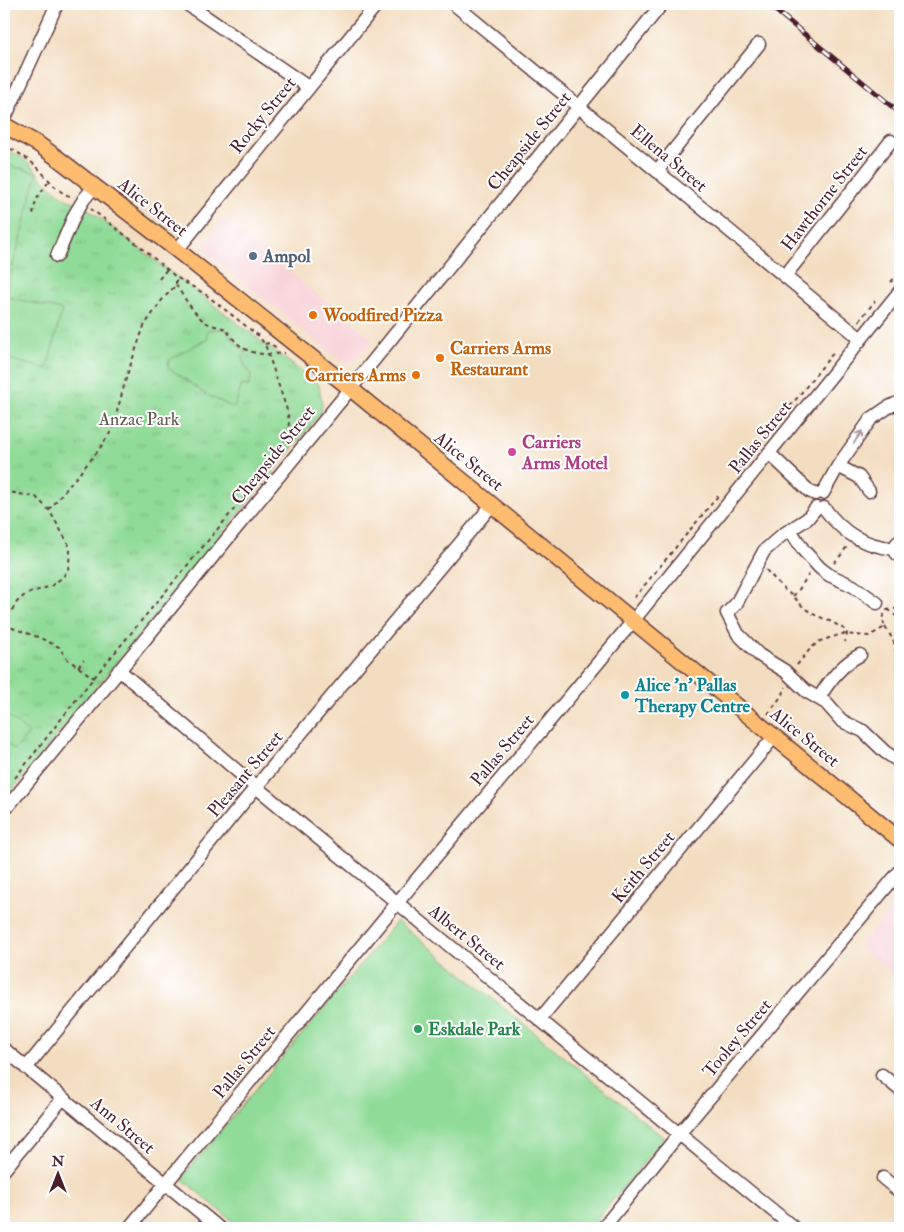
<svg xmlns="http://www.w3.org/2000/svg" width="904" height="1232" font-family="'IM FELL Double Pica',serif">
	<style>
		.built { fill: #f7cfd5 }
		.grass { fill: url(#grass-tufts); stroke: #6d7d61 }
		.garden { fill: #90db97; stroke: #6d7d61 }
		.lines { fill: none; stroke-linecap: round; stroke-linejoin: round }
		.minor-casing { stroke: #633c41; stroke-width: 15 }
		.major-casing { stroke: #633c41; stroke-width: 18 }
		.path { stroke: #633c41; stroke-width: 2; stroke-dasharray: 4 4; stroke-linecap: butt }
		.minor { stroke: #fff; stroke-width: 12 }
		.major { stroke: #fdbc6f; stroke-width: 15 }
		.rail-casing { stroke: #4a1f2b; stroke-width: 5 }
		.rail { stroke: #fff; stroke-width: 3; stroke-dasharray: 9; stroke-linecap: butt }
		.oneway { stroke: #ae9aa0 }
		.service-dot { fill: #5c6f8a; stroke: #fff; stroke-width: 2 }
		.food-dot { fill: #e8710a; stroke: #fff; stroke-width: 2 }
		.hotel-dot { fill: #d1479c; stroke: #fff; stroke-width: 2 }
		.culture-dot { fill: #0f9aa8; stroke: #fff; stroke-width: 2 }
		.leisure-dot { fill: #2e9e5b; stroke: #fff; stroke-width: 2 }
		.labels { text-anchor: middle; stroke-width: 4; stroke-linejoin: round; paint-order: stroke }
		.street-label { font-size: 18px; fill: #4a1f2b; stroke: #fff }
		.service-label { font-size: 18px; font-weight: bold; fill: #4e5e75; stroke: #fff; text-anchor: start }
		.food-label { font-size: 18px; font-weight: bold; fill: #c56008; stroke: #fff; text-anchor: start }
		.park-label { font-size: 18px; fill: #5f574b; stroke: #fff }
		.hotel-label { font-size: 18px; font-weight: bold; fill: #b23c85; stroke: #fff; text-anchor: start }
		.culture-label { font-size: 18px; font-weight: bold; fill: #0d838f; stroke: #fff; text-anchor: start }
		.leisure-label { font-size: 18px; font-weight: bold; fill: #27864d; stroke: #fff; text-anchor: start }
	</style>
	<defs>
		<pattern id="grass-tufts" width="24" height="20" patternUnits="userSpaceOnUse" patternTransform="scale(1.25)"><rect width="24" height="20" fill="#90db97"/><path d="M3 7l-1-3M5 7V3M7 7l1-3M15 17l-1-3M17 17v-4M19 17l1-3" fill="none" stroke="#7ebc82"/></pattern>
	</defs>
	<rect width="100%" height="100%" fill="#fff"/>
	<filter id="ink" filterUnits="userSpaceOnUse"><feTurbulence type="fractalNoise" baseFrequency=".02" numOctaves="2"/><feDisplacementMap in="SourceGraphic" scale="10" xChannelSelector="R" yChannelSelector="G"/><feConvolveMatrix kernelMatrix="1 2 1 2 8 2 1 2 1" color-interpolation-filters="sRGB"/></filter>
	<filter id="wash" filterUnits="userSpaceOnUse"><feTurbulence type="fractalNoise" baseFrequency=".0096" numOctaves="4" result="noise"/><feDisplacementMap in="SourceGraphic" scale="20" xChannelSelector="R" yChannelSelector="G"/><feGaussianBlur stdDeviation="1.12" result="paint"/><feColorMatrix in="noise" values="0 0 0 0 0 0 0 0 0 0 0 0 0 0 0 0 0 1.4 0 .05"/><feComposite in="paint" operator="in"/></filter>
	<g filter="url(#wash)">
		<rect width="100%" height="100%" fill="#f3ddc0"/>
		<path class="built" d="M223 219 369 336 371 341 354 361 347 362 341 361 206 252 205 242Z
			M900 897V980L859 947Z"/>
		<path class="grass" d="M4 149 19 156 34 168 41 178 67 200 80 203 319 385 322 402 321 413 4 800Z"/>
		<path class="garden" d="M4 164 37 173 7 289 4 288Z
			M4 296 62 310 47 369 4 358Z
			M226 329 234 342 246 352 243 354V361L245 366 250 373 251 377 249 386 242 385 234 408 207 395 168 367 169 360 203 341 207 340V330Z
			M4 713 29 733 15 750 4 741Z
			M397 921 664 1138 590 1228H241L181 1178Z"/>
	</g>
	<g filter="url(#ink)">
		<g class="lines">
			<defs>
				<path id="minor" d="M187 4 308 87
					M454 4 861 339
					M4 120 57 4
					M657 171 759 44
					M177 250 377 4
					M57 256 75 214 84 199 95 186
					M785 276 891 141
					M770 454 809 491 815 494
					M838 466 859 477 869 491
					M823 493 838 466 871 419 887 408 895 404 900 403
					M816 508 807 519 782 535 764 551 736 604 727 613 738 634 759 655 785 671 806 691 826 703 841 720 846 723 863 731 885 752 900 762
					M824 508C844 534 862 545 895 549
					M790 530 804 551 820 568 829 575 853 586 877 603
					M900 541C893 545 893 552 900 556
					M119 670 256 787 794 1228
					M819 698C829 681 842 664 860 655
					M4 811 361 376 662 4
					M540 1019 774 737
					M4 1049 219 1228
					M26 1068 256 787 492 505
					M882 1075 900 1090
					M4 1170 63 1098
					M883 1178 900 1192
					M129 1228 397 903 633 621 900 291
					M603 1228 679 1134 900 871"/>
				<path id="major" d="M4 125 38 144 56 157 177 250 351 389 900 840"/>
			</defs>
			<use href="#minor" class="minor-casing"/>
			<use href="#major" class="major-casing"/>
			<path class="path" d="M4 145C16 151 27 158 37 167 47 177 58 194 73 197
				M33 214 36 200 49 181
				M159 279 167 269
				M891 282 900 271
				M176 285C183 296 196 317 207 323 212 326 220 327 226 329 242 354 256 356 284 353
				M859 321 875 301
				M265 344 269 343 277 348
				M740 469 834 352
				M4 491 36 497 49 510 68 543 70 550 69 563 68 570 63 577 51 586 26 594 17 602 4 624
				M49 510 98 451 112 430 127 375 144 326 162 300 176 285V277
				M834 563 841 555 848 545
				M766 570 785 590 794 597 804 608 815 615 832 622 846 630 847 634 845 642
				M793 596 798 591 809 574
				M634 598 718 496
				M888 609 898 618
				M4 625 38 637 59 647 67 659 94 678
				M885 627C889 634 894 639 895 647 897 656 894 660 900 668
				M797 665 811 648 820 641 842 634 869 636 885 627 882 618 887 610 900 608
				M78 667 84 660
				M768 714 783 694 786 687
				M15 778 87 686 280 454 288 435 289 421 287 410 266 347 260 337 205 294 176 277 142 248 91 209"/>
			<use href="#minor" class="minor"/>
			<use href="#major" class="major"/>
			<defs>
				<path id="rail" d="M768 4 900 113"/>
			</defs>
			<use href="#rail" class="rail-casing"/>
			<use href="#rail" class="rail"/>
		</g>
		<defs><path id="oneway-shaft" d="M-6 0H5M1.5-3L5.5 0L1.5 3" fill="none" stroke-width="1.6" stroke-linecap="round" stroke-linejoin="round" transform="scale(1.25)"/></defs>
		<use class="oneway" href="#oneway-shaft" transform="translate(858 437) rotate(-56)"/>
	</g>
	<circle class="service-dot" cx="253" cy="256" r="5"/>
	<g class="food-dot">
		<circle cx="313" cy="315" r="5"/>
		<circle cx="440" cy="358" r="5"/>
		<circle cx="416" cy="375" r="5"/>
	</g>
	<circle class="hotel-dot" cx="512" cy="452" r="5"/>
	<circle class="culture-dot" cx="625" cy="695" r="5"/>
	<circle class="leisure-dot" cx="418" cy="1029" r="5"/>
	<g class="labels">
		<g class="street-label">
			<text transform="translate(263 115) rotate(-51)" y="6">Rocky Street</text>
			<text transform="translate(529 141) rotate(-51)" y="6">Cheapside Street</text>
			<text transform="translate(669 158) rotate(40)" y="6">Ellena Street</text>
			<text transform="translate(824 198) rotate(-52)" y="6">Hawthorne Street</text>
			<text transform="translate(153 207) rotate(38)" y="6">Alice Street</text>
			<text transform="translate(760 437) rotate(-51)" y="6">Pallas Street</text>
			<text transform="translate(273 455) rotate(-51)" y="6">Cheapside Street</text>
			<text transform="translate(469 461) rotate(39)" y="6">Alice Street</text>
			<text transform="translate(805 737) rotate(39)" y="6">Alice Street</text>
			<text transform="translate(502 750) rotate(-50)" y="6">Pallas Street</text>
			<text transform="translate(245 774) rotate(-50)" y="6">Pleasant Street</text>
			<text transform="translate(643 867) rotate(-50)" y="6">Keith Street</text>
			<text transform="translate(467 937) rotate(39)" y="6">Albert Street</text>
			<text transform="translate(737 1038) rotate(-50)" y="6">Tooley Street</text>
			<text transform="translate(244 1062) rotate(-51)" y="6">Pallas Street</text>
			<text transform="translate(123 1125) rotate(40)" y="6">Ann Street</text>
		</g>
		<g class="service-label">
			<text x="263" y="262">Ampol</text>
		</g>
		<g class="food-label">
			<text x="323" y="321">Woodfired Pizza</text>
			<text x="450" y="354">Carriers Arms<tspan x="450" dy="21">Restaurant</tspan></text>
			<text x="406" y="381" text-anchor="end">Carriers Arms</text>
		</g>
		<g class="park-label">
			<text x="139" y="425">Anzac Park</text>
		</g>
		<g class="hotel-label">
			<text x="522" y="448">Carriers<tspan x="522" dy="21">Arms Motel</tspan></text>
		</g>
		<g class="culture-label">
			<text x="635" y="691">Alice 'n' Pallas<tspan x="635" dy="21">Therapy Centre</tspan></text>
		</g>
		<g class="leisure-label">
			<text x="428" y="1035">Eskdale Park</text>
		</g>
	</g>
	<rect width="904" height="1232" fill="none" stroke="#fff" stroke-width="20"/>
	<g transform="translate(58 1174)" stroke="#ffffff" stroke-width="4" paint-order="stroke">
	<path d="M0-4L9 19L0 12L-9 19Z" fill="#4a1f2b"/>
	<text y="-8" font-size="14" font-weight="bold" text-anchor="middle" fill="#4a1f2b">N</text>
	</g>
</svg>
